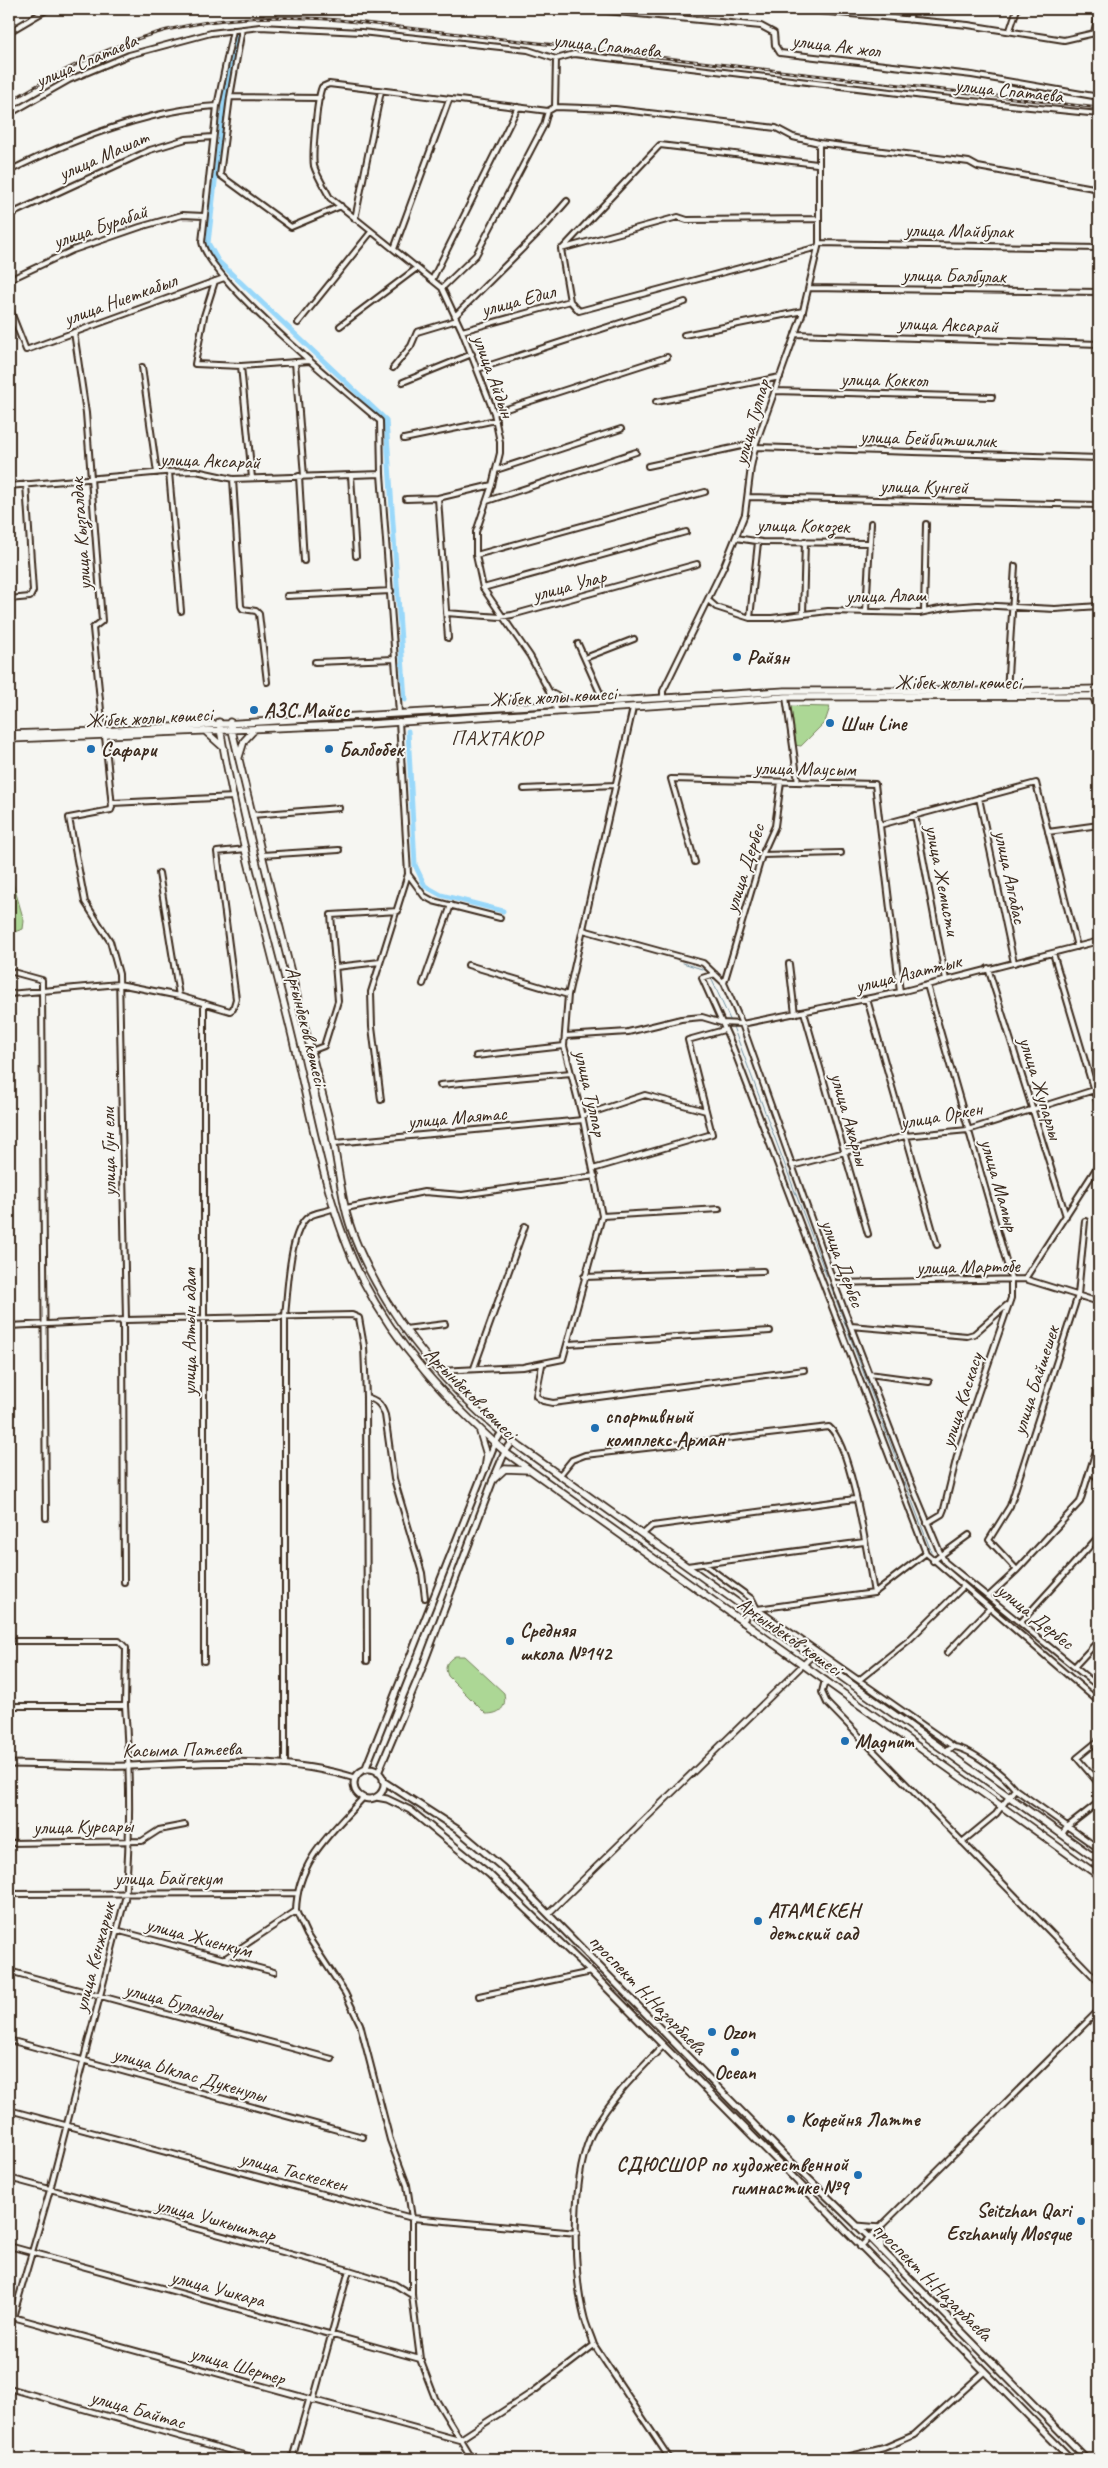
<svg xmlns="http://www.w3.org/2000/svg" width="1108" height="2468" font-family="Caveat,sans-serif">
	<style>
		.green { fill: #acd795; stroke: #74805a }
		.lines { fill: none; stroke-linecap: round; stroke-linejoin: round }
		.stream { stroke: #7392a2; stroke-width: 1 }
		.canal { stroke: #99d8fa; stroke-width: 5 }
		.minor-casing { stroke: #3b2a1e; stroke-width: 8 }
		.tertiary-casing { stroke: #3b2a1e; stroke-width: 8 }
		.secondary-casing { stroke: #3b2a1e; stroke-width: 9 }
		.primary-casing { stroke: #3b2a1e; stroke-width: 9 }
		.minor { stroke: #f6f6f2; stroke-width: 4 }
		.tertiary { stroke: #f6f6f2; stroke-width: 4.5 }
		.secondary { stroke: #f6f6f2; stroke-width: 5 }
		.primary { stroke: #f6f6f2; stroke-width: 5.5 }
		.rail-casing { stroke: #3b2a1e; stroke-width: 3 }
		.rail { stroke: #f6f6f2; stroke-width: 1; stroke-dasharray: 4; stroke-linecap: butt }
		.poi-dot { fill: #1f6fb2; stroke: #f6f6f2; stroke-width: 2 }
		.labels { text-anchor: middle; stroke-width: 4; stroke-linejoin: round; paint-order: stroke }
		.street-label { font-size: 20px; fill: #3b2a1e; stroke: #f6f6f2 }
		.poi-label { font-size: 20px; font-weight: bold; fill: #3b2a1e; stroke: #f6f6f2; text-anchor: start }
		.neighbourhood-label { font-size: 21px; letter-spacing: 1px; fill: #3b2a1e; stroke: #f6f6f2 }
	</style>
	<rect width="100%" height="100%" fill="#f6f6f2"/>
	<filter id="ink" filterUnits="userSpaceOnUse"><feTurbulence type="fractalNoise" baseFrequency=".02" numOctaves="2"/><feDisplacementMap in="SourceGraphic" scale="10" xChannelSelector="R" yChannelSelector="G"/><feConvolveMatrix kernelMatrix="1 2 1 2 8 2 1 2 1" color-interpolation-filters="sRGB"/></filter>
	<g filter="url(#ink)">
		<path class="green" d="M789 706 830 707 825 722 801 746 794 745Z
			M9 869 24 921 23 929 14 932 9 916Z
			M455 1656H464L504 1693C507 1708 500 1714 486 1714L448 1676C444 1666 446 1662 455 1656Z"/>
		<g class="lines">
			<path class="stream" d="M683 963 705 970
				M712 980 732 1024 827 1277
				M830 1284 931 1551
				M940 1562 1016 1622"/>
			<path class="canal" d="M238 35 225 95 208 243 218 261 386 420 405 700
				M408 731 415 865 425 886 441 895 503 911"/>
			<defs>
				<path id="minor" d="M586 9 761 26 774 33 775 45 780 53 972 75 1099 97
					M797 9 968 25 1064 40 1099 32
					M909 20 912 9
					M242 29 230 97 220 175 291 227 341 206
					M233 30 217 106 202 242C209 280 345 391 380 421L381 474 399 713
					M1010 30 1017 9
					M9 32 48 9
					M1094 32 1099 13
					M230 97 320 98
					M555 107 556 59
					M9 114 69 80 129 55 211 33 260 27 361 32 528 50 556 59 574 54 932 97 1099 114
					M9 171C72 140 146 110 217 106
					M9 215 150 150 186 139 213 137
					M355 219 381 91
					M819 243 1099 248
					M563 248 660 145 817 164
					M394 249 449 100
					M9 280 73 250 140 227 182 215 204 216
					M432 280 518 107
					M215 281 204 316 195 364 241 366 310 361
					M442 288 476 255 544 125 548 111
					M809 288 1099 292
					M570 301 561 249 678 217 687 220 819 219
					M9 307 26 350 224 278
					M455 316 546 225 567 201
					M298 323 371 232
					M340 326 417 268
					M462 331 570 301 579 311 818 247
					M74 332 86 413 102 621 93 628 103 731
					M795 334 1099 344
					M684 335 803 311
					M295 362 304 476
					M241 366 252 478
					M142 367 157 473
					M393 368 411 346 417 332 457 320
					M478 369 685 302
					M403 382 472 354
					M775 391 992 397
					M656 402 780 377
					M494 413 667 357
					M404 439 496 420
					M755 447 1099 458
					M648 466 756 443
					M496 470 621 429
					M169 472 181 611
					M351 475 356 556
					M299 476 304 561
					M233 479 241 606 243 609 256 611 259 614 267 682
					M9 486 164 472 196 471 233 479 381 474
					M748 497 1099 505
					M438 498 448 638
					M406 499 438 498 492 485
					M487 501 636 452
					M736 538 762 542 869 543
					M476 555 705 492
					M483 588 686 532
					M287 596 391 591
					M9 599 30 597 33 591 26 484
					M708 600 716 607 750 618H772L828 611 919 613 950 607 978 605 1055 609 1099 606
					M866 611 871 523
					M924 612 926 524
					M446 613 500 617 512 615 697 564
					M803 614 805 541
					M750 618 758 542
					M578 644 604 702
					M585 658 634 639
					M315 662 395 659
					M1007 691 1015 566
					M1092 694 1099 713
					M786 697 798 782
					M663 698V691L724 566 745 514 751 467 756 443 802 315 819 243V143
					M557 712 550 693 530 656 483 588 476 555V532L492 485 500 453V442L494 413 462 331 442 288 330 198C325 188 317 176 314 166 312 154 317 98 322 87L329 84 548 111 555 107 615 109 776 128 793 137 819 143 969 162 978 167 1099 189
					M399 721 408 874 424 896 433 901 500 918
					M105 736 112 807 111 810 69 818 85 902 110 941 119 974 126 1320
					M781 782 775 826 762 855 724 983 742 1024 834 1283 909 1478 941 1555 945 1562 1099 1687
					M524 789 615 785
					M979 798 1014 963
					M112 803 234 797
					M252 815 339 808
					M915 815 946 980
					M880 825 1036 783 1077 947
					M1048 832 1099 825
					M262 855 339 850
					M762 855 841 853
					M695 862 671 779 875 784 900 992
					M159 873 179 996
					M583 930 703 963 724 983
					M1053 953 1099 1108
					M789 964 795 1014
					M468 965 568 995
					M336 967 380 962
					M988 968 1066 1216
					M9 971 42 980V991L46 1518
					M715 974 702 978 732 1045 926 1553 1099 1702
					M423 984 451 905
					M9 994 119 984 179 996 230 1011 233 1009 236 999 217 852 246 849
					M867 999 937 1245
					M804 1012 868 1234
					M565 1036 628 1032 681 1019 702 1017 722 1023 742 1024 900 992 1099 941
					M311 1051 324 1046 338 1001 331 915 398 911
					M476 1056 564 1046
					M440 1085 571 1073
					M381 1100 372 1027 371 992 408 874
					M582 1116 645 1095 706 1111
					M335 1143 583 1120
					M792 1166 905 1136 968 1130 1094 1090
					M593 1169 712 1134 688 1040 724 1030
					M346 1208 424 1192 462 1195 595 1176
					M602 1216 719 1209
					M584 1277 763 1271
					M1025 1279 1099 1164
					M834 1283 1025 1279 1099 1302
					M123 1320 124 1582
					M9 1326 126 1320 352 1315 359 1318 364 1346 366 1397 367 1661
					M851 1326 967 1336 974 1334 1007 1305
					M405 1329 445 1324
					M569 1344 770 1331
					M542 1365 536 1396 543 1401 553 1403 804 1370
					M474 1368 525 1226
					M439 1371 523 1367 563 1359 602 1216 583 1120 564 1046 568 995 633 708
					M869 1374 929 1382
					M366 1397C377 1400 381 1404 385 1415L394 1479 422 1573 425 1598
					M1090 1471 1099 1479
					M559 1476 572 1460 585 1455 829 1427C852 1445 868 1560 874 1593
					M927 1523 942 1514 944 1509 958 1452 1011 1298V1278L927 985
					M643 1534 652 1526 855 1499
					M933 1561 969 1535
					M704 1564 752 1599 757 1609 954 1747
					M687 1566 864 1542
					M1017 1570 989 1540 1010 1506 1078 1295 1085 1221
					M989 1596 1017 1570 1080 1502 1099 1441
					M742 1622 750 1612 757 1609 874 1593 926 1553
					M1021 1622 1099 1536
					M9 1641H119L126 1648 125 1706
					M947 1653 989 1609
					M204 1661V1003
					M1075 1666 1099 1640
					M825 1680 822 1692 827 1703 1099 1982
					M859 1680 909 1640 963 1587
					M9 1706H125C130 1770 131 1835 125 1899L50 2190 9 2331
					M1099 1740 1077 1758 1099 1784
					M945 1751 954 1747C972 1749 1004 1775 1015 1789L996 1814 962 1842
					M285 1765V1315C288 1292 289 1231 308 1217 315 1212 326 1212 334 1208
					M1015 1789 1099 1849
					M1062 1834 1067 1827 1099 1802
					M9 1843 142 1841 159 1830 185 1825
					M9 1894 297 1893
					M296 1911 307 1935 345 1993 360 2024 390 2140 407 2185 412 2218V2295L420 2359 435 2398 472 2459
					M116 1930 274 1972
					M224 1959 296 1911C297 1861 331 1833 363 1798
					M9 1971 332 2059
					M479 1996 591 1972
					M9 2040 363 2137
					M9 2110 412 2218 577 2233
					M9 2178 349 2270 394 2284 412 2295
					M9 2246 420 2359
					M860 2247 1099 2010
					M9 2316 459 2440 534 2391 594 2345C591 2335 586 2326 584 2316 572 2270 571 2171 594 2129 612 2097 637 2073 662 2047
					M594 2345 670 2459
					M9 2388 259 2459
					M313 2401 349 2270
					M292 2459 309 2400
					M838 2459 884 2448 914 2435 984 2372"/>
				<path id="tertiary" d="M549 1913 812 1656"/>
				<path id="secondary" d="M9 1764C49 1764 90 1767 131 1766 205 1763 283 1755 355 1778
					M354 1784a15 15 0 1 1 30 0a15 15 0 1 1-30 0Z
					M365 1770 495 1443 502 1432
					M378 1773 419 1676 493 1480 505 1452 513 1441
					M383 1781 457 1829 503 1868 785 2156 870 2238 1087 2459
					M376 1797 387 1799 410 1810 489 1874 591 1972 1071 2459
					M857 2226 881 2228V2250"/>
				<path id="primary" d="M550 693 569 703
					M219 722C236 828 267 932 292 1036 311 1114 326 1208 362 1279 397 1347 448 1401 505 1452L1099 1876
					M230 722C261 852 292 982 327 1112 335 1143 338 1175 345 1207 352 1239 370 1274 387 1302 422 1358 468 1407 520 1447L1099 1861
					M205 731 224 748
					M9 734 103 731 785 691H1007L1099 689
					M9 739 370 724 786 697 1099 696
					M239 757 244 741 255 729
					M480 1432 487 1455 485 1469
					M493 1480 505 1469 529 1470"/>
			</defs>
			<use href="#minor" class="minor-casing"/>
			<use href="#tertiary" class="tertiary-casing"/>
			<use href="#secondary" class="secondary-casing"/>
			<use href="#primary" class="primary-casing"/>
			<use href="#minor" class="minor"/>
			<use href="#tertiary" class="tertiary"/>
			<use href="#secondary" class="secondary"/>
			<use href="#primary" class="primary"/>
			<defs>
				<path id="rail" d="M9 102C126 31 201 9 339 20L1099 108"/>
			</defs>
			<use href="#rail" class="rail-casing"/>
			<use href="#rail" class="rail"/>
		</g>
	</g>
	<g class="poi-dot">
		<circle cx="737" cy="657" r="5"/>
		<circle cx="254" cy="710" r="5"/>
		<circle cx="830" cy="723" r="5"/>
		<circle cx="91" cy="749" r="5"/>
		<circle cx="329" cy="749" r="5"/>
		<circle cx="595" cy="1428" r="5"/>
		<circle cx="510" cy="1641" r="5"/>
		<circle cx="845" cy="1741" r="5"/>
		<circle cx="758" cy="1921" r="5"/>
		<circle cx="712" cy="2032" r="5"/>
		<circle cx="735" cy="2052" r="5"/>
		<circle cx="791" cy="2119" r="5"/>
		<circle cx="858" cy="2175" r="5"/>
		<circle cx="1081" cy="2221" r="5"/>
	</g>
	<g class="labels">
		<g class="street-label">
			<text transform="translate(607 45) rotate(6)" y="7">улица Спатаева</text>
			<text transform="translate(836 45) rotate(7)" y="7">улица Ак жол</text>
			<text transform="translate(86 60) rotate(-23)" y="7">улица Спатаева</text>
			<text transform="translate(1009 90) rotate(6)" y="7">улица Спатаева</text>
			<text transform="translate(103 155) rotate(-24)" y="7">улица Машат</text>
			<text transform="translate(100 226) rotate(-19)" y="7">улица Бурабай</text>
			<text transform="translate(959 230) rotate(1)" y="7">улица Майбулак</text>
			<text transform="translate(954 275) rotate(1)" y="7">улица Балбулак</text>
			<text transform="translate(120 299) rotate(-20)" y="7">улица Ниеткабыл</text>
			<text transform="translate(518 300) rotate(-15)" y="7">улица Едил</text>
			<text transform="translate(948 324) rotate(2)" y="7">улица Аксарай</text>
			<text transform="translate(494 376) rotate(70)" y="7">улица Айдын</text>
			<text transform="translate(884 379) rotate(1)" y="7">улица Коккол</text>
			<text transform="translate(751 422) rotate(-74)" y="7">улица Тулпар</text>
			<text transform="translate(928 438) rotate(2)" y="7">улица Бейбитшилик</text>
			<text transform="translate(210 460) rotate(2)" y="7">улица Аксарай</text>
			<text transform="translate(924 486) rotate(1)" y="7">улица Кунгей</text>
			<text transform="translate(803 525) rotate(1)" y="7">улица Кокозек</text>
			<text transform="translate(80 534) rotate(-94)" y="7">улица Кызгалдак</text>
			<text transform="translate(569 585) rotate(-15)" y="7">улица Улар</text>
			<text transform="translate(886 595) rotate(-1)" y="7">улица Алаш</text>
			<text x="958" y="689">Жібек жолы көшесі</text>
			<text transform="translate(553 696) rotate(-3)" y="7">Жібек жолы көшесі</text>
			<text transform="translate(149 717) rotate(-3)" y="7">Жібек жолы көшесі</text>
			<text transform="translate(805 768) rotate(1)" y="7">улица Маусым</text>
			<text transform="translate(744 868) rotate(-72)" y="7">улица Дербес</text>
			<text transform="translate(1011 877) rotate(78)" y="7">улица Алгабас</text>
			<text transform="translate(943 880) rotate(79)" y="7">улица Жемисти</text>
			<text transform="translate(908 973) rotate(-14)" y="7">улица Азаттык</text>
			<text transform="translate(307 1026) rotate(76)" y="7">Арғынбеков көшесі</text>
			<text transform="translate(1041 1088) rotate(73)" y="7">улица Жупарлы</text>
			<text transform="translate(591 1093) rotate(77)" y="7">улица Тулпар</text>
			<text transform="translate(941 1115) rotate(-10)" y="7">улица Оркен</text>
			<text transform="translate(457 1117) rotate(-5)" y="7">улица Маятас</text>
			<text transform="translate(850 1119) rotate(74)" y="7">улица Ажарлы</text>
			<text transform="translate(108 1152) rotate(-91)" y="7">улица Гун ели</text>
			<text transform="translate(1000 1185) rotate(74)" y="7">улица Мамыр</text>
			<text transform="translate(843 1263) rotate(70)" y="7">улица Дербес</text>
			<text transform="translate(968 1266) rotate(-1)" y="7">улица Мартобе</text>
			<text transform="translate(189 1332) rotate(-90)" y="7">улица Алтын адам</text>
			<text transform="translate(1035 1380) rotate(-72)" y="7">улица Байшешек</text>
			<text transform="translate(471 1393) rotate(45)" y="7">Арғынбеков көшесі</text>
			<text transform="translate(961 1400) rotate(-72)" y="7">улица Каскасу</text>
			<text transform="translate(1036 1616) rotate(39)" y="7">улица Дербес</text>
			<text transform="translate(790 1636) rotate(35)" y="7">Арғынбеков көшесі</text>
			<text transform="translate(182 1749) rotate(-1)" y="7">Касыма Патеева</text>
			<text transform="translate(83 1826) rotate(-1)" y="7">улица Курсары</text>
			<text x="168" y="1885">улица Байгекум</text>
			<text transform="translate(199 1937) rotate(15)" y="7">улица Жиенкум</text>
			<text transform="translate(94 1957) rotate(-75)" y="7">улица Кенжарык</text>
			<text transform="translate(648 1994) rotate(46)" y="7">проспект Н.Назарбаева</text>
			<text transform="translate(174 2001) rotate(15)" y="7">улица Буланды</text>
			<text transform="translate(190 2074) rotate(16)" y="7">улица Ыклас Дукенулы</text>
			<text transform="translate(294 2171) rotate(15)" y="7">улица Таскескен</text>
			<text transform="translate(216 2219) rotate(15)" y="7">улица Ушкыштар</text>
			<text transform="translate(933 2281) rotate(45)" y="7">проспект Н.Назарбаева</text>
			<text transform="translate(218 2288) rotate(15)" y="7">улица Ушкара</text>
			<text transform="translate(238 2365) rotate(16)" y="7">улица Шертер</text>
			<text transform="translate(138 2409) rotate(16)" y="7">улица Байтас</text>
		</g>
		<g class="poi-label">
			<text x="747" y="664">Райян</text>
			<text x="264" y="717">АЗС Майсс</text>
			<text x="840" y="730">Шин Line</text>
			<text x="101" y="756">Сафари</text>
			<text x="339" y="756">Балбобек</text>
			<text x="605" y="1423">спортивный<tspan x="605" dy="23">комплекс Арман</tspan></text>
			<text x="520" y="1637">Средняя<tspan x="520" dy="23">школа №142</tspan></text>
			<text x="855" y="1748">Magnum</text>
			<text x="768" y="1917">АТАМЕКЕН<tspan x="768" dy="23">детский сад</tspan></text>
			<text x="722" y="2039">Ozon</text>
			<text x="735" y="2079" text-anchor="middle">Ocean</text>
			<text x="801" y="2126">Кофейня Латте</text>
			<text x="848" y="2171" text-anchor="end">СДЮСШОР по художественной<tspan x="848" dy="23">гимнастике №9</tspan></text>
			<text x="1071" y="2217" text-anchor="end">Seitzhan Qari<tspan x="1071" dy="23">Eszhanuly Mosque</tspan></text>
		</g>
		<g class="neighbourhood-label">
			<text x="497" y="745">ПАХТАКОР</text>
		</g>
	</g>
	<rect width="1108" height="2468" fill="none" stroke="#f6f6f2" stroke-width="30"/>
	<rect x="15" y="15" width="1078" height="2438" fill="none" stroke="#3b2a1e" stroke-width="2" filter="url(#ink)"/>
</svg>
